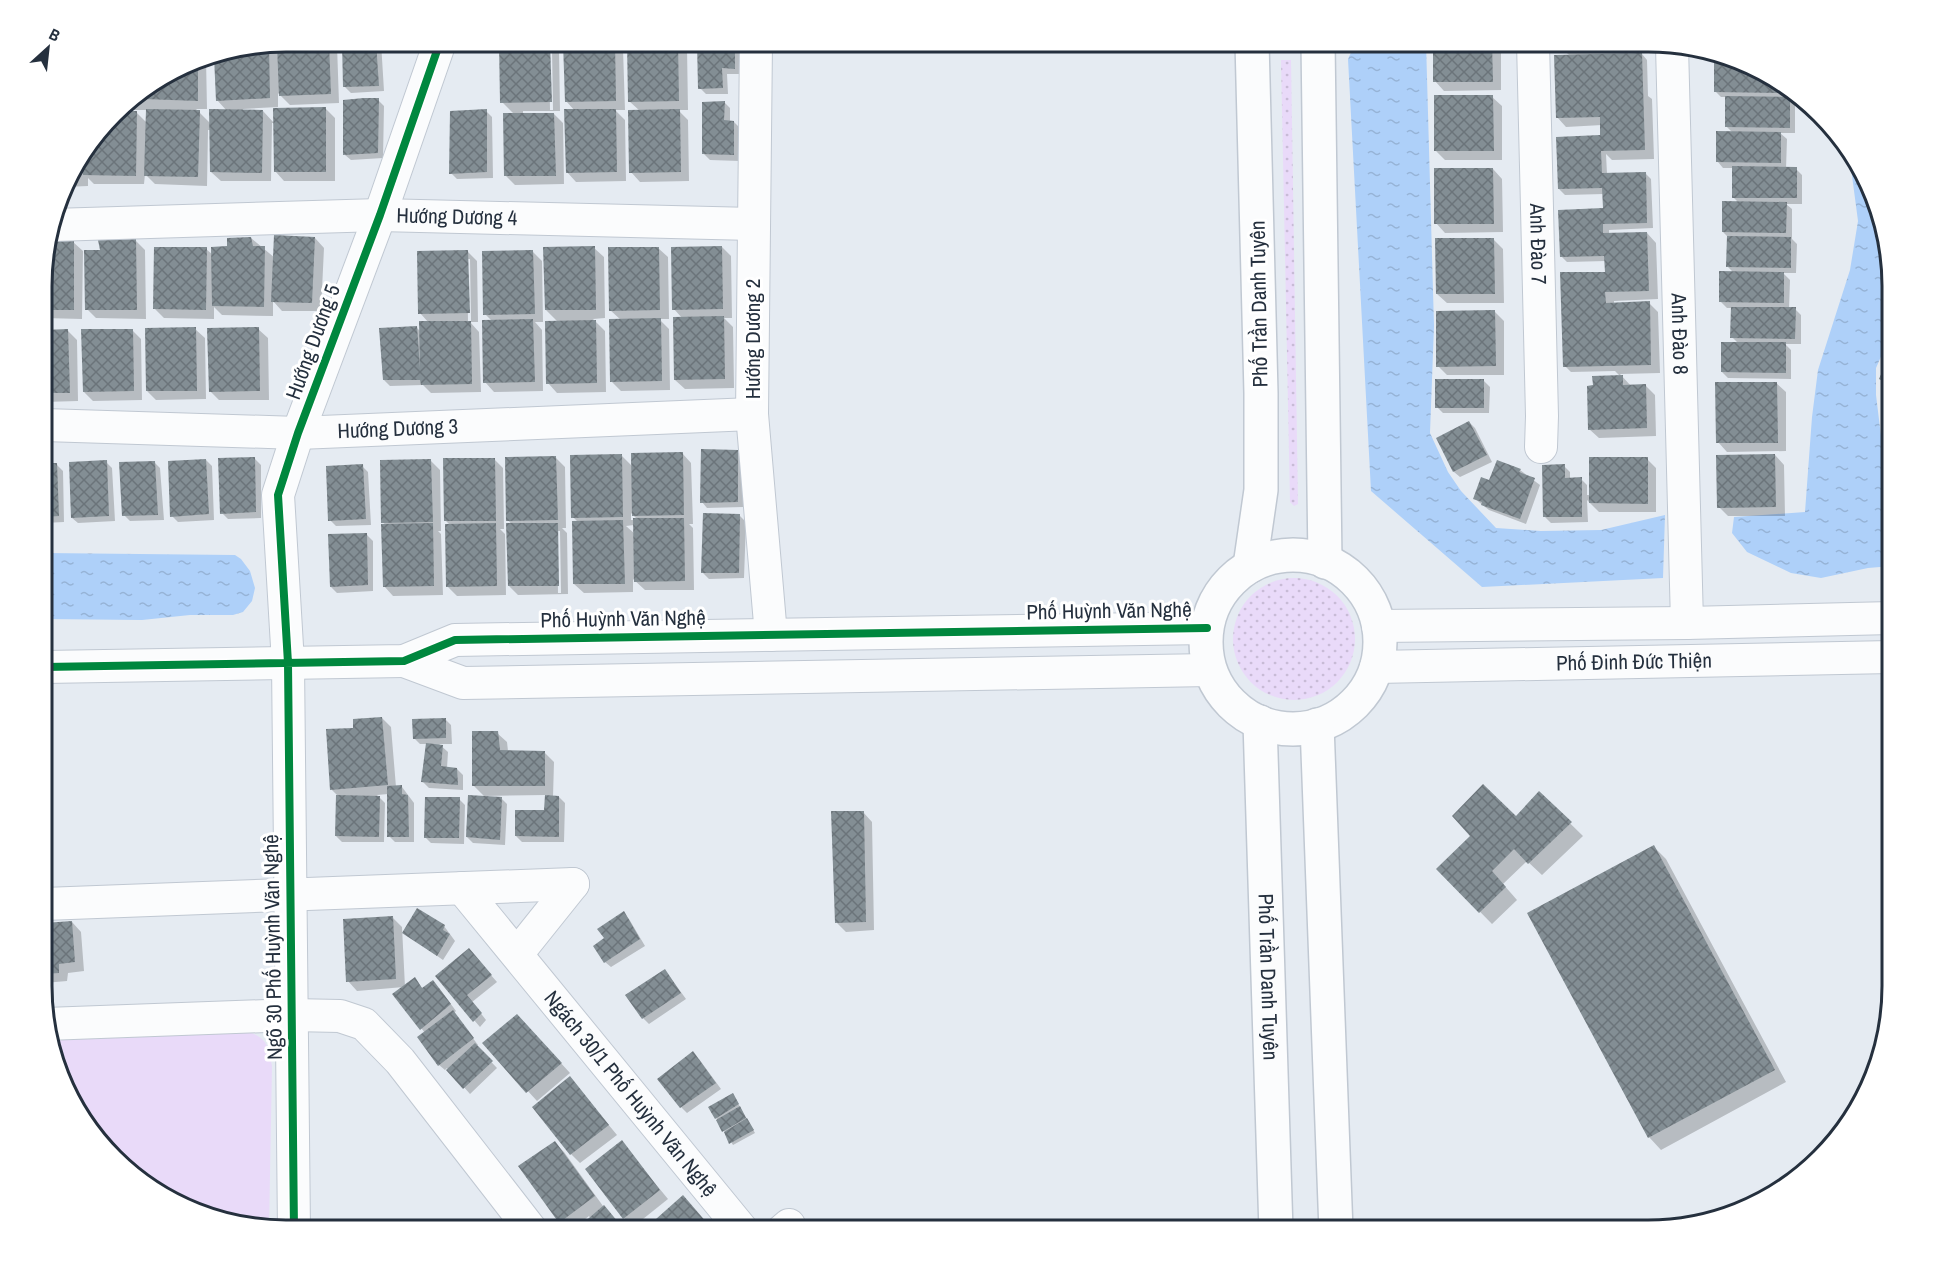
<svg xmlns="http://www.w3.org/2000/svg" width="1935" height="1273" font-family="'Archivo Narrow',sans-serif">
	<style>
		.grass { fill: url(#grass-dots) }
		.green { fill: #e9daf9 }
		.water { fill: url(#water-ripples) }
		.shadow { fill: #0003; fill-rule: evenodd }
		.building { fill: url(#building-cross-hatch) }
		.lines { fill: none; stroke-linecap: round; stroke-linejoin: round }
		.minor-casing { stroke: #c0c8d2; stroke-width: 34 }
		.major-casing { stroke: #c0c8d2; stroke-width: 36 }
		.minor { stroke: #fbfcfd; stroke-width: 32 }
		.major { stroke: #fbfcfd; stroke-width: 33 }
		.cycleway-casing { stroke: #fff; stroke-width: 11 }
		.cycleway { stroke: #00873e; stroke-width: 8 }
		.labels { text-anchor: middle; stroke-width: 6; stroke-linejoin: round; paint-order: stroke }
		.street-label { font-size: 21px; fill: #25303e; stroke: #fff }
		.rim { fill: none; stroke: #25303e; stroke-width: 3 }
	</style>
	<defs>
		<pattern id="grass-dots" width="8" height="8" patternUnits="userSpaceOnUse" patternTransform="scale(1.5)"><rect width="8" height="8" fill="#e9daf9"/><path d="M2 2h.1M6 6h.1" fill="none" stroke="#c8bbd6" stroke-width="1.8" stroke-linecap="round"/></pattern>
		<pattern id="water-ripples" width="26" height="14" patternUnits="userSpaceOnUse" patternTransform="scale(1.5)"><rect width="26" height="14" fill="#aed0f9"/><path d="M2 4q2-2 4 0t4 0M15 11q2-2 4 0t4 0" fill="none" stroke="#96b3d6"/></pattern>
		<pattern id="building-cross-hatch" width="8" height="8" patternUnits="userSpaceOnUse" patternTransform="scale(1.5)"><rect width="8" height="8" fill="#838e94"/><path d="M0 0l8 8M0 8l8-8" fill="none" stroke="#6b747a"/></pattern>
	</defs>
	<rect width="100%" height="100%" fill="#e5ebf2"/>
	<path class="grass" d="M1281 60H1291L1298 504 1294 506 1290 502Z
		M1233 639a61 61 0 1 1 122 0a61 61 0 1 1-122 0Z"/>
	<path class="green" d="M246 1031C267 1038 268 1045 272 1066L269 1228 208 1218 150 1190 75 1109 50 1036Z"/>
	<path class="water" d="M1356 42H1426L1434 326 1430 433 1448 472 1461 491 1496 528 1541 531 1601 530 1665 515 1663 578 1482 587 1371 491 1348 59Z
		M1849 153 1860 164 1892 270V335L1886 345 1876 368V395L1881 436 1892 461V566L1868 568 1821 578 1791 573 1747 552 1732 533 1734 517 1805 512 1812 417 1818 370 1850 270 1858 221Z
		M44 553 235 555 241 559 250 571 255 588 252 601 243 612 233 615H190L142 620 44 619Z"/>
	<path class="shadow" d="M286 42H334L337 45 339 103 290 105 278 93V107L243 109V111H263L274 123H272L271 181H221L211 172V130H208L207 186 155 184 145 174 144 184H94L88 178V186L64 187 67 178 117 113H137L147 123V110H120L125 103 193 60 206 58 207 109H196L211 124 227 111 217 100 215 56 276 44 279 46V43Z
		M343 42H381L384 91 351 93 345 87Z
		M500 42H551L559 50 560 111H523V114H554L563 123 564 184 515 185 506 176 514 114 502 102ZM549 48H552L553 110H550Z
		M565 42H617L623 49 625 110H615L625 120 626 181 576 182 567 172 575 111 566 101Z
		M628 42H680L687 48 688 110H678L688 120 689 181 640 182 631 172 640 111 629 101Z
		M699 42H740V74H727L728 94H706L700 88Z
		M1434 42H1501V90L1444 91 1435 81Z
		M1564 42H1628V54H1642L1647 60 1648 96 1652 99 1654 159 1612 160 1606 154 1607 174 1645 173 1651 179 1653 228 1609 230V234L1647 233 1656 243 1658 299 1614 301V304L1649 303 1658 312 1660 373 1620 374 1631 386 1645 385 1655 395 1656 436 1599 438 1589 429 1621 377 1615 371 1571 372 1565 366 1606 273V261L1567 262 1561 256 1604 210V194L1565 195 1559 189 1600 137 1602 125 1566 127 1557 117 1570 56 1564 50Z
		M1743 63 1784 83V98H1789L1795 104V133H1780L1787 139 1786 169H1796L1802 175V204H1786L1792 209V239L1797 244 1796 273H1783L1790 280 1789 309H1795L1801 315V344H1785L1791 350V379L1728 378 1722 372 1738 343 1732 337V308H1727L1721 302 1734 273 1728 267V237L1723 232 1739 203 1733 197 1734 168H1723L1718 162 1733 133 1726 126V97H1721L1715 91Z
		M1492 97 1502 106V160H1445L1436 151Z
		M378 100 384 106 383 158 351 160 345 155Z
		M724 102 730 108V122H734L740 128V161L710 160 704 154Z
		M326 109 335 118V181H284L275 171Z
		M486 111 492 117 493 178 457 179 451 173Z
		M1493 169 1502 179 1503 232 1445 233 1436 223Z
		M251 238 275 258 315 238 324 248 321 311H282L273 301V316L222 315 214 307V319L164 318 155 309 206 249 213 255Z
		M1494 240 1503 249 1504 303H1447L1437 294Z
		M136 241 145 250 146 319 96 318 87 309 102 251Z
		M73 242 83 251 82 319 44 318V255L48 243Z
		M722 247 731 256 732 318H724L733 327 734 388 685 389 675 380 682 318 674 309Z
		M594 248 604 257 605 318 593 319 605 331 606 392 557 393 548 383 558 322 546 310Z
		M658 248 668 257 669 319H659L669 329 670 390 621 391 612 382 621 320 610 310Z
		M468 252 477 261 478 322H470L479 332 481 392 431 393 423 385 390 386 384 380 416 327 421 332 429 323 420 313ZM467 259H470L471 321H468Z
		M533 252 542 261 543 322H535L542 330 543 391 494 392 485 382 492 321 485 314Z
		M1495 312 1504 321V375H1447L1438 366Z
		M195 329 205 338 206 399 156 400 147 391Z
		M258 329 268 338 269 400H219L210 391Z
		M132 330 141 339 142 400 93 401 84 392Z
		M44 331H68L77 340 78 401 44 402Z
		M1892 353V387L1881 378Z
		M1484 381 1490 387 1489 413H1443L1437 407Z
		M1776 383 1786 392V451L1727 452 1718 442Z
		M1469 422 1475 428 1492 462 1460 477 1454 472 1438 438Z
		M737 451 743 457V507L707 508 702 502Z
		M682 453 691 463 693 524H689L693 528 694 590H645L633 579V592L584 593 574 584 578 522 573 517 621 455 633 467ZM631 513 638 520H631ZM634 525 635 534 626 526Z
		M1775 455 1784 465 1785 516H1728L1719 507Z
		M556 458 565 467 566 528H562L567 533 568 594 518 595 509 586 512 525 508 520ZM557 531H560L561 593H558Z
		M255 459 261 465V518L228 519 222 513Z
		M494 459 503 468 504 529H500L505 534 506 595 457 596 447 586 450 525 446 521Z
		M1647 459 1656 468V512H1599L1587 500 1588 522 1551 523 1545 517 1564 466 1570 472V479H1581L1587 485V495H1590Z
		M206 460 212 466 214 520 178 522 172 516Z
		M430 460 440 470 441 531H438L441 534 443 595 393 596 384 586 386 525 382 522Z
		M106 462 112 468 115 521 78 523 72 518Z
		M154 462 160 468 164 520 130 521 124 515Z
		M44 465H57L63 471 64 522 44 523Z
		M362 466 368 472 371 525 336 526 330 520Z
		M1520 470 1540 485 1526 524 1489 510 1475 499 1490 482Z
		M740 516 746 522 744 578 709 579 703 573Z
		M367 535 373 541V591L337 593 331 587Z
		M382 718 391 727 396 787H402L414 803V842H395L389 836 388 794 377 795 385 803 384 842H342L336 836 337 795 331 789 354 729Z
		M445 719 451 725 452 744H439L448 752 447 768 457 769 463 775V790L429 788 423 782 428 744H420L414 738Z
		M497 733 507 742 508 751 544 752 554 762 553 797H559L565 803 564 842H522L516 836 545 811 546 795 484 796 474 786Z
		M1539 793 1583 836 1542 875 1527 861 1503 884 1517 900 1492 924 1438 869 1516 818Z
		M501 798 507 804 505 845 473 843 467 837Z
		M459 799 465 805 464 844 431 843 425 837Z
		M863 812 872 822 874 930 846 932 837 923Z
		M1654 847 1666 859 1786 1082 1661 1150 1649 1137Z
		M624 913 629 919 645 946 611 967 605 962Z
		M392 917 402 927 405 987 414 979 423 989 439 988 456 1011 454 1013 478 1045 476 1046 497 1068 470 1094 447 1068 445 1070 439 1065 425 1033 395 994 404 987 357 991 348 981Z
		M72 922 81 932 84 971 68 973 67 981 44 983V925Z
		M444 926 455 941 443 960 404 933Z
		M474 956 497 982 472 1002 486 1020 480 1027 437 977Z
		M670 977 686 999 649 1024 643 1018Z
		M526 1025 570 1073 537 1101 484 1043Z
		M699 1059 721 1089 687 1113 681 1107Z
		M570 1078 617 1135 580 1163 571 1154Z
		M735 1098 755 1133 733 1145 710 1108Z
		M621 1142 668 1199 633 1227 624 1218Z
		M555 1143 564 1152 603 1206 625 1231H576L590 1218 589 1216 570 1231 560 1222 520 1166Z"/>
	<path class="building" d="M286 42H329L331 94 279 96 277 44Z
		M342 42H376L379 86 343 87Z
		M499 42H550L552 102 500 103Z
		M563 42H615L616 101 565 102Z
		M627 42H678L679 101 628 102Z
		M697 42H735V69L722 68 723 88 698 89Z
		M1433 42H1492L1493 82H1433Z
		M1563 42H1623V49L1563 51Z
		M269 45 270 98 216 101 214 56Z
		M1642 53 1645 150 1601 151 1602 173 1646 172 1647 223 1603 224V233L1647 232 1649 291 1605 292 1606 303 1650 301 1651 365 1563 367 1560 272H1605L1604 256 1560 257 1558 210 1603 208 1602 188 1558 189 1556 137 1600 135V117L1556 118 1554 55Z
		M193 60H198V101L144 99V91Z
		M1714 61H1740L1779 80 1778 93 1714 92Z
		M1434 95H1493L1494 151H1434Z
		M1725 96 1790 97V128L1725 127Z
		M364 98H379L378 153 343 155V100Z
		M725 101 724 120 734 121V155L702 154V102Z
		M326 107V172H274L273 108Z
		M146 109 200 110 198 177 144 176Z
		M209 109 263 110 262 173 210 172Z
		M487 109V172L449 174 450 111Z
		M564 109H616L617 172 566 173Z
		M680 109 681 172 629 173 628 110Z
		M118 111H137L136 176 83 175V157Z
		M503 113H554L556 176H504Z
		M1716 131 1781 132V163L1716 162Z
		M79 162 80 178H67Z
		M1732 166 1797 167V198H1732Z
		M1434 168H1493L1494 224H1434Z
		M1722 201 1787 202 1786 233 1722 232Z
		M274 235 315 237 312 303 271 302Z
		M1727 236 1791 237V268L1726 267Z
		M251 237 253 246H265L264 307 212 306 211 247 227 246V238Z
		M1435 238H1494L1495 294H1436Z
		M136 239 137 310H85L84 250H100L98 240Z
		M48 241H74V310H44V255Z
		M595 246 596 310H545L543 247Z
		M722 246 723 309 672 310 671 247Z
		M154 247H207L206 310 153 309Z
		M608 247H659L660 310 609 311Z
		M468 250 470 313 418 314 417 251Z
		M533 250 535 314 483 315 482 251Z
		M1719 271 1784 272V303L1719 302Z
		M1731 307H1796L1795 339 1730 338Z
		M1495 310 1496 366 1436 367V311Z
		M724 316 725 379 674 380 673 317Z
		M661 318 662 381 610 382 609 319Z
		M533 319 535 382 483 383 482 320Z
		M596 320 597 383 546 384 545 321Z
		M419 321H471L472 384 421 385 420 380H383L379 328 417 326 420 368Z
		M196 327 197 391H146L145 328Z
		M259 327 260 391 209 392 207 328Z
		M68 329 70 393H44V330Z
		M81 329H133L134 391 83 392Z
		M1721 342H1786V373L1721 372Z
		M1892 349V385L1879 379Z
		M1623 375V385L1646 384 1647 428 1588 430 1587 386 1593 385 1592 376Z
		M1435 379H1484V408H1435Z
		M1715 382H1777L1778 443H1716Z
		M1469 421 1487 455 1453 472 1436 438Z
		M701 449 738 450V502L700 503Z
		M683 452 684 515 632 516 631 453Z
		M622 454 623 517 571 518 570 455Z
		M1775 454 1776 507 1717 508 1716 455Z
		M556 456 558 520 506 521 505 457Z
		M255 457 256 512 220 514 218 458Z
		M1589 457H1648V504L1589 503Z
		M443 458H495L496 521H444Z
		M206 459 209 514 170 517 168 461Z
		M431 459 433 522 381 523 380 460Z
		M107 460 109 516 71 518 69 462Z
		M1497 460 1521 469 1519 472 1535 478 1520 519 1481 505 1482 502 1473 499 1481 477 1489 480Z
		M155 461 158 515 122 516 119 462Z
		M44 463H57L59 516 44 517Z
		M363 464 366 519 328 521 326 466Z
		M1565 464V478L1582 477V517H1543L1542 465Z
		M703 513 740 514 739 573H701Z
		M633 518H684L685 581 634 582Z
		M623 520 625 584H573L572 521Z
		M433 523 434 586 383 587 381 524Z
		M496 523 497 586 446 587 445 524Z
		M506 523H558L559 586H508Z
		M367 533 368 585 330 587 328 534Z
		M382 717 388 785 330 790 326 729 353 728V719Z
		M446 718V738L413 739 412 719Z
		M472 731H498L500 750 545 751V786H472Z
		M426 743 443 745 441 766 457 768 458 785 421 782Z
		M1483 784 1516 816 1539 791 1572 822 1528 864 1514 849 1492 871 1506 887 1479 913 1436 869 1470 836 1452 816Z
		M402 785V794L408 795 409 837H387V786Z
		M336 795 380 796 379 837 335 836Z
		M468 795 502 797 500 840 466 837Z
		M545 795 559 796V837L515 836V810H544Z
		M425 797H460L459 838H424Z
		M831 811H864L866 922 835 923Z
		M1654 845 1775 1070 1648 1138 1527 913Z
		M417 908 445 925 443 930 450 934 437 956 402 933Z
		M624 911 640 939 604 963 593 946 604 938 597 929Z
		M393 916 396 979 346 982 343 919Z
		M72 921 75 962 59 964V973L44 974V923Z
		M469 948 492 975 467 995 482 1013 473 1022 435 976Z
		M665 969 681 993 642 1019 625 995Z
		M415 977 422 988 433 980 451 1004 420 1030 392 994Z
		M453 1010 474 1038 438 1066 417 1037Z
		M517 1014 562 1063 526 1093 482 1043Z
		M475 1043 493 1061 463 1089 446 1070Z
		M693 1051 716 1083 680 1108 657 1079Z
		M570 1076 609 1125 570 1155 532 1107Z
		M733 1093 739 1104 715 1119 708 1107Z
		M740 1106 746 1118 722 1132 716 1120Z
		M747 1118 754 1130 729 1144 724 1132Z
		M622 1140 660 1190 623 1219 585 1169Z
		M555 1141 595 1196 559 1223 518 1166Z
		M683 1195 714 1231H651L647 1227Z
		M604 1205 623 1228 619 1231H574Z"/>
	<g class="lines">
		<defs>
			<g id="minor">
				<path d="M756 42 752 414 771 635"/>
				<path id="s1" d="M1533 42 1542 416 1541 447"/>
				<path id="s2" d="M1672 46 1687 623"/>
				<path id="s3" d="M53 225 380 215 753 224"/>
				<path id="s4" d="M44 425 298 433 752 414"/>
				<path d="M1378 626 1687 623 1892 618"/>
				<path d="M404 661 463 683 1210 670"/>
				<path d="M44 667 404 661 455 640 1207 628"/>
				<path id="s5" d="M1376 667 1892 657"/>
				<path id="s6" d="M462 888 743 1231"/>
				<path d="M44 904 573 884"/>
				<path d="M517 954 573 884"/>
				<path d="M46 1024 292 1015 340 1016 364 1024 400 1061 532 1231"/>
				<path d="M294 1231 288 663 278 495 298 433 380 215 440 42"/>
				<path d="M782 1231 789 1225"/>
			</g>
			<g id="major">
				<path d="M1318 42 1325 562"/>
				<circle cx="1293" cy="642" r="87"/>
				<path d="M1250 566 1261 490V393L1252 42"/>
				<path id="s7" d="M1260 722 1276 1231"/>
				<path d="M1317 725 1336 1231"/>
			</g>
		</defs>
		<use href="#minor" class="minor-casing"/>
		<use href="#major" class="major-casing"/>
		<use href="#minor" class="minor"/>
		<use href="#major" class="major"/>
		<defs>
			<path id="cycleway" d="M44 667 404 661 455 640 1207 628
				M294 1231 288 663 278 495 298 433 380 215 440 42"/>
		</defs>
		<use href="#cycleway" class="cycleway-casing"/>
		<use href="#cycleway" class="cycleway"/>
	</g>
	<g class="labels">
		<g class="street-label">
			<text dy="7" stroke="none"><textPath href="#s3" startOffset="404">Hướng Dương 4</textPath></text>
			<text dy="7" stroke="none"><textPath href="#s1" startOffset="202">Anh Đào 7</textPath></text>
			<text transform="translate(1259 304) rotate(-91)" y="7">Phố Trần Danh Tuyên</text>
			<text dy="7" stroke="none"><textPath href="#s2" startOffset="288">Anh Đào 8</textPath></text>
			<text transform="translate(753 339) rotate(-90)" y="7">Hướng Dương 2</text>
			<text transform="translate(313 342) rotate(-70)" y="7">Hướng Dương 5</text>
			<text dy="7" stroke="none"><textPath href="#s4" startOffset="354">Hướng Dương 3</textPath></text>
			<text transform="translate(1109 611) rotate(-1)" y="7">Phố Huỳnh Văn Nghệ</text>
			<text transform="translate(623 619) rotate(-1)" y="7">Phố Huỳnh Văn Nghệ</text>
			<text dy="7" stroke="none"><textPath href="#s5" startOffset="258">Phố Đinh Đức Thiện</textPath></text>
			<text transform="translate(273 947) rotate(-91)" y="7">Ngõ 30 Phố Huỳnh Văn Nghệ</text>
			<text dy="7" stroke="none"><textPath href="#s7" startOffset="255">Phố Trần Danh Tuyên</textPath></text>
			<text dy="7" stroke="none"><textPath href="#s6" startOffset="266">Ngách 30/1 Phố Huỳnh Văn Nghệ</textPath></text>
		</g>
	</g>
	<path d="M0 0H1935V1273H0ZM286 52H1648A234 234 0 0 1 1882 286V986A234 234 0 0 1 1648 1220H286A234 234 0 0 1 52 986V286A234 234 0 0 1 286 52Z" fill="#fff" fill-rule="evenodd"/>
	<path class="rim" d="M286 52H1648A234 234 0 0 1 1882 286V986A234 234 0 0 1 1648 1220H286A234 234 0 0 1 52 986V286A234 234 0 0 1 286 52Z"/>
	<g transform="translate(48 48) rotate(27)" stroke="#ffffff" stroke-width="4.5" paint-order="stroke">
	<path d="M0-4.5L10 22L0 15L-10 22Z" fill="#25303e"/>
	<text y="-9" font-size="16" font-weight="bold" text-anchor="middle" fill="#25303e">B</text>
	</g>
</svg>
